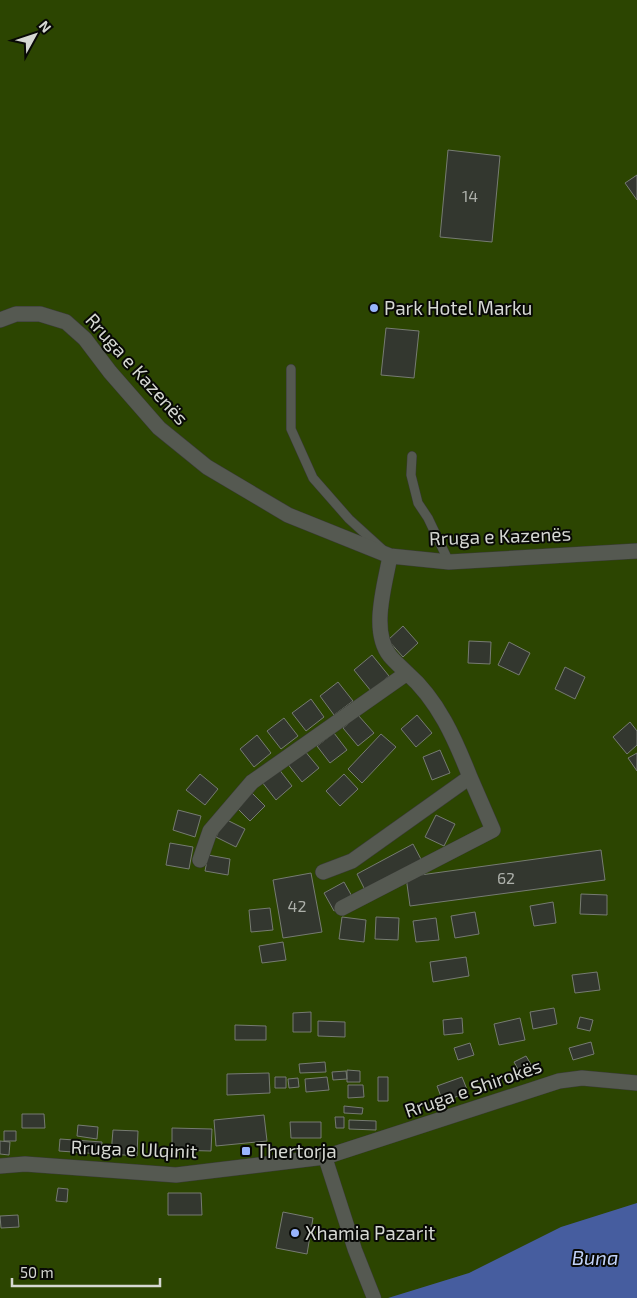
<svg xmlns="http://www.w3.org/2000/svg" width="637" height="1298" font-family="'Exo 2',sans-serif">
	<style>
		.green { fill: #2c4501 }
		.water { fill: #465d9f }
		.building { fill: #33372f; stroke: #767b72 }
		.lines { fill: none; stroke-linecap: round; stroke-linejoin: round }
		.service-casing { stroke: #393b36; stroke-width: 10 }
		.pedestrian-casing { stroke: #393b36; stroke-width: 15 }
		.minor-casing { stroke: #393b36; stroke-width: 16 }
		.secondary-casing { stroke: #393b36; stroke-width: 16 }
		.service { stroke: #555951; stroke-width: 9 }
		.pedestrian { stroke: #555951; stroke-width: 14 }
		.minor { stroke: #555951; stroke-width: 15 }
		.secondary { stroke: #555951; stroke-width: 15 }
		.poi-dot { fill: #99b5fd; stroke: #080906; stroke-width: 2 }
		.labels { text-anchor: middle; stroke-width: 4; stroke-linejoin: round; paint-order: stroke }
		.number-label { font-size: 16px; fill: #adb0aa }
		.poi-label { font-size: 19px; fill: #d6d8d3; stroke: #080906; text-anchor: start }
		.street-label { font-size: 19px; fill: #d6d8d3; stroke: #080906 }
		.water-label { font-size: 20px; font-style: italic; fill: #c1d1f7; stroke: #080906 }
	</style>
	<rect width="100%" height="100%" fill="#1c2019"/>
	<path class="green" d="M0 0H637V1298H0Z"/>
	<path class="water" d="M637 1203V1298H388L469 1273 561 1227Z"/>
	<path class="building" d="M448 150 500 156 492 242 440 237Z
		M637 175V200L625 183Z
		M386 328 419 331 414 378 381 375Z
		M403 626 418 643 403 657 388 640Z
		M469 641 491 642 490 664 468 663Z
		M509 642 530 653 519 675 498 665Z
		M372 655 389 676 371 691 354 670Z
		M565 667 585 677 575 699 555 689Z
		M338 682 353 701 334 715 320 696Z
		M311 699 324 717 306 731 292 713Z
		M358 715 374 733 358 746 343 728Z
		M417 715 432 733 416 747 401 729Z
		M284 718 298 736 281 749 267 731Z
		M630 722 637 731V745L627 754 613 737Z
		M334 733 347 750 330 763 317 746Z
		M381 734 396 747 362 783 348 769Z
		M257 735 271 753 254 767 240 749Z
		M304 750 319 768 302 782 287 763Z
		M440 750 450 773 432 780 423 757Z
		M637 753V771L628 758Z
		M278 768 292 786 276 800 262 782Z
		M200 774 218 789 205 805 186 790Z
		M344 774 358 789 340 806 326 791Z
		M250 791 265 806 250 821 235 806Z
		M178 810 201 816 195 837 173 830Z
		M436 815 455 824 444 846 425 837Z
		M225 819 245 829 236 847 216 837Z
		M170 843 193 847 189 869 166 865Z
		M413 844 423 863 367 894 357 874Z
		M601 850 605 880 410 906 406 877Z
		M208 855 230 859 228 875 205 871Z
		M311 873 322 932 283 938 273 880Z
		M344 882 354 900 334 911 324 893Z
		M581 894 607 895V915L580 914Z
		M553 902 556 923 534 926 530 906Z
		M270 908 273 930 251 932 249 910Z
		M475 912 479 934 455 938 451 916Z
		M342 917 366 920 364 942 339 939Z
		M376 917 399 918 398 940 375 939Z
		M436 918 439 940 416 942 413 921Z
		M283 942 286 960 262 963 259 946Z
		M466 957 469 976 433 982 430 962Z
		M597 972 600 990 575 993 572 975Z
		M554 1008 557 1024 533 1029 530 1012Z
		M311 1012V1032H293V1013Z
		M580 1017 593 1020 590 1031 577 1028Z
		M462 1018 463 1033 444 1035 443 1020Z
		M520 1018 525 1040 499 1045 494 1024Z
		M318 1021 345 1022V1037L318 1036Z
		M235 1025 266 1026V1040H235Z
		M591 1042 594 1054 573 1060 569 1048Z
		M470 1043 474 1055 458 1060 454 1048Z
		M526 1056 535 1071 523 1078 514 1062Z
		M325 1062 326 1072 300 1073 299 1064Z
		M347 1070 360 1071V1082H347Z
		M346 1071 347 1079 333 1080 332 1072Z
		M269 1073 270 1093 227 1095V1074Z
		M275 1077H286V1088H275Z
		M327 1077 329 1090 306 1092 305 1079Z
		M378 1077H388V1101H378Z
		M462 1077 468 1092 443 1102 437 1086Z
		M298 1078 299 1087 289 1088 288 1079Z
		M348 1085H363L364 1097 348 1098Z
		M344 1106 363 1108 362 1114 344 1113Z
		M22 1114H44L45 1128H22Z
		M264 1115 267 1141 216 1146 214 1120Z
		M335 1117H344V1128H336Z
		M349 1120 376 1121V1130L349 1129Z
		M290 1122H321V1138H291Z
		M78 1125 98 1127 97 1139 77 1136Z
		M172 1128 212 1129 211 1151 172 1150Z
		M113 1130 138 1131 137 1156 111 1154Z
		M4 1131H16V1141H4Z
		M60 1139 102 1142 101 1154 59 1151Z
		M0 1141 10 1142 9 1155 0 1154Z
		M58 1188 68 1189 67 1202 56 1201Z
		M168 1193H201L202 1215H168Z
		M283 1212 313 1218 307 1254 276 1248Z
		M18 1215 19 1227 1 1228 0 1216Z"/>
	<g class="lines">
		<defs>
			<path id="service" d="M291 369V429L313 478 349 519 382 549
				M412 456 411 475 418 503 428 518 449 562"/>
			<path id="pedestrian" d="M325 1157 355 1250 374 1298"/>
			<path id="minor" d="M0 320 16 314H40L66 322 85 339 110 372 159 428 207 467 288 515 390 556 449 562 637 551
				M390 556C385 585 370 631 390 656 395 662 402 668 407 673
				M200 860 210 831 252 782 407 673C438 700 455 739 470 777
				M323 872 352 861 470 777 493 830 342 908"/>
			<path id="secondary" d="M0 1166 25 1164 176 1175 325 1157 559 1081 582 1078 637 1083"/>
		</defs>
		<use href="#service" class="service-casing"/>
		<use href="#pedestrian" class="pedestrian-casing"/>
		<use href="#minor" class="minor-casing"/>
		<use href="#secondary" class="secondary-casing"/>
		<use href="#service" class="service"/>
		<use href="#pedestrian" class="pedestrian"/>
		<use href="#minor" class="minor"/>
		<use href="#secondary" class="secondary"/>
	</g>
	<g class="poi-dot">
		<circle cx="374" cy="308" r="5"/>
		<rect x="241" y="1146" width="10" height="10" rx="2.5"/>
		<circle cx="295" cy="1233" r="5"/>
	</g>
	<g class="labels">
		<g class="number-label">
			<text x="470" y="202">14</text>
			<text x="506" y="884">62</text>
			<text x="297" y="912">42</text>
		</g>
		<g class="poi-label">
			<text x="384" y="315">Park Hotel Marku</text>
			<text x="256" y="1158">Thertorja</text>
			<text x="305" y="1240">Xhamia Pazarit</text>
		</g>
		<g class="street-label">
			<text transform="translate(137 369) rotate(48)" y="7">Rruga e Kazenës</text>
			<text transform="translate(500 536) rotate(-2)" y="7">Rruga e Kazenës</text>
			<text transform="translate(473 1088) rotate(-19)" y="7">Rruga e Shirokës</text>
			<text transform="translate(134 1149) rotate(2)" y="7">Rruga e Ulqinit</text>
		</g>
		<g class="water-label">
			<text x="595" y="1265">Buna</text>
		</g>
	</g>
	<g transform="translate(35 35) rotate(50)" stroke="#080906" stroke-width="4" paint-order="stroke">
	<path d="M0-4L9 19L0 12L-9 19Z" fill="#d6d8d3"/>
	<text y="-8" font-size="14" font-weight="bold" text-anchor="middle" fill="#d6d8d3">N</text>
	</g>
	<path d="M12 1278v8h148v-8" fill="none" stroke="#d6d8d3" stroke-width="2.5"/>
	<text x="20" y="1278" font-size="15" fill="#d6d8d3" stroke="#080906" stroke-width="4" paint-order="stroke">50 m</text>
</svg>
